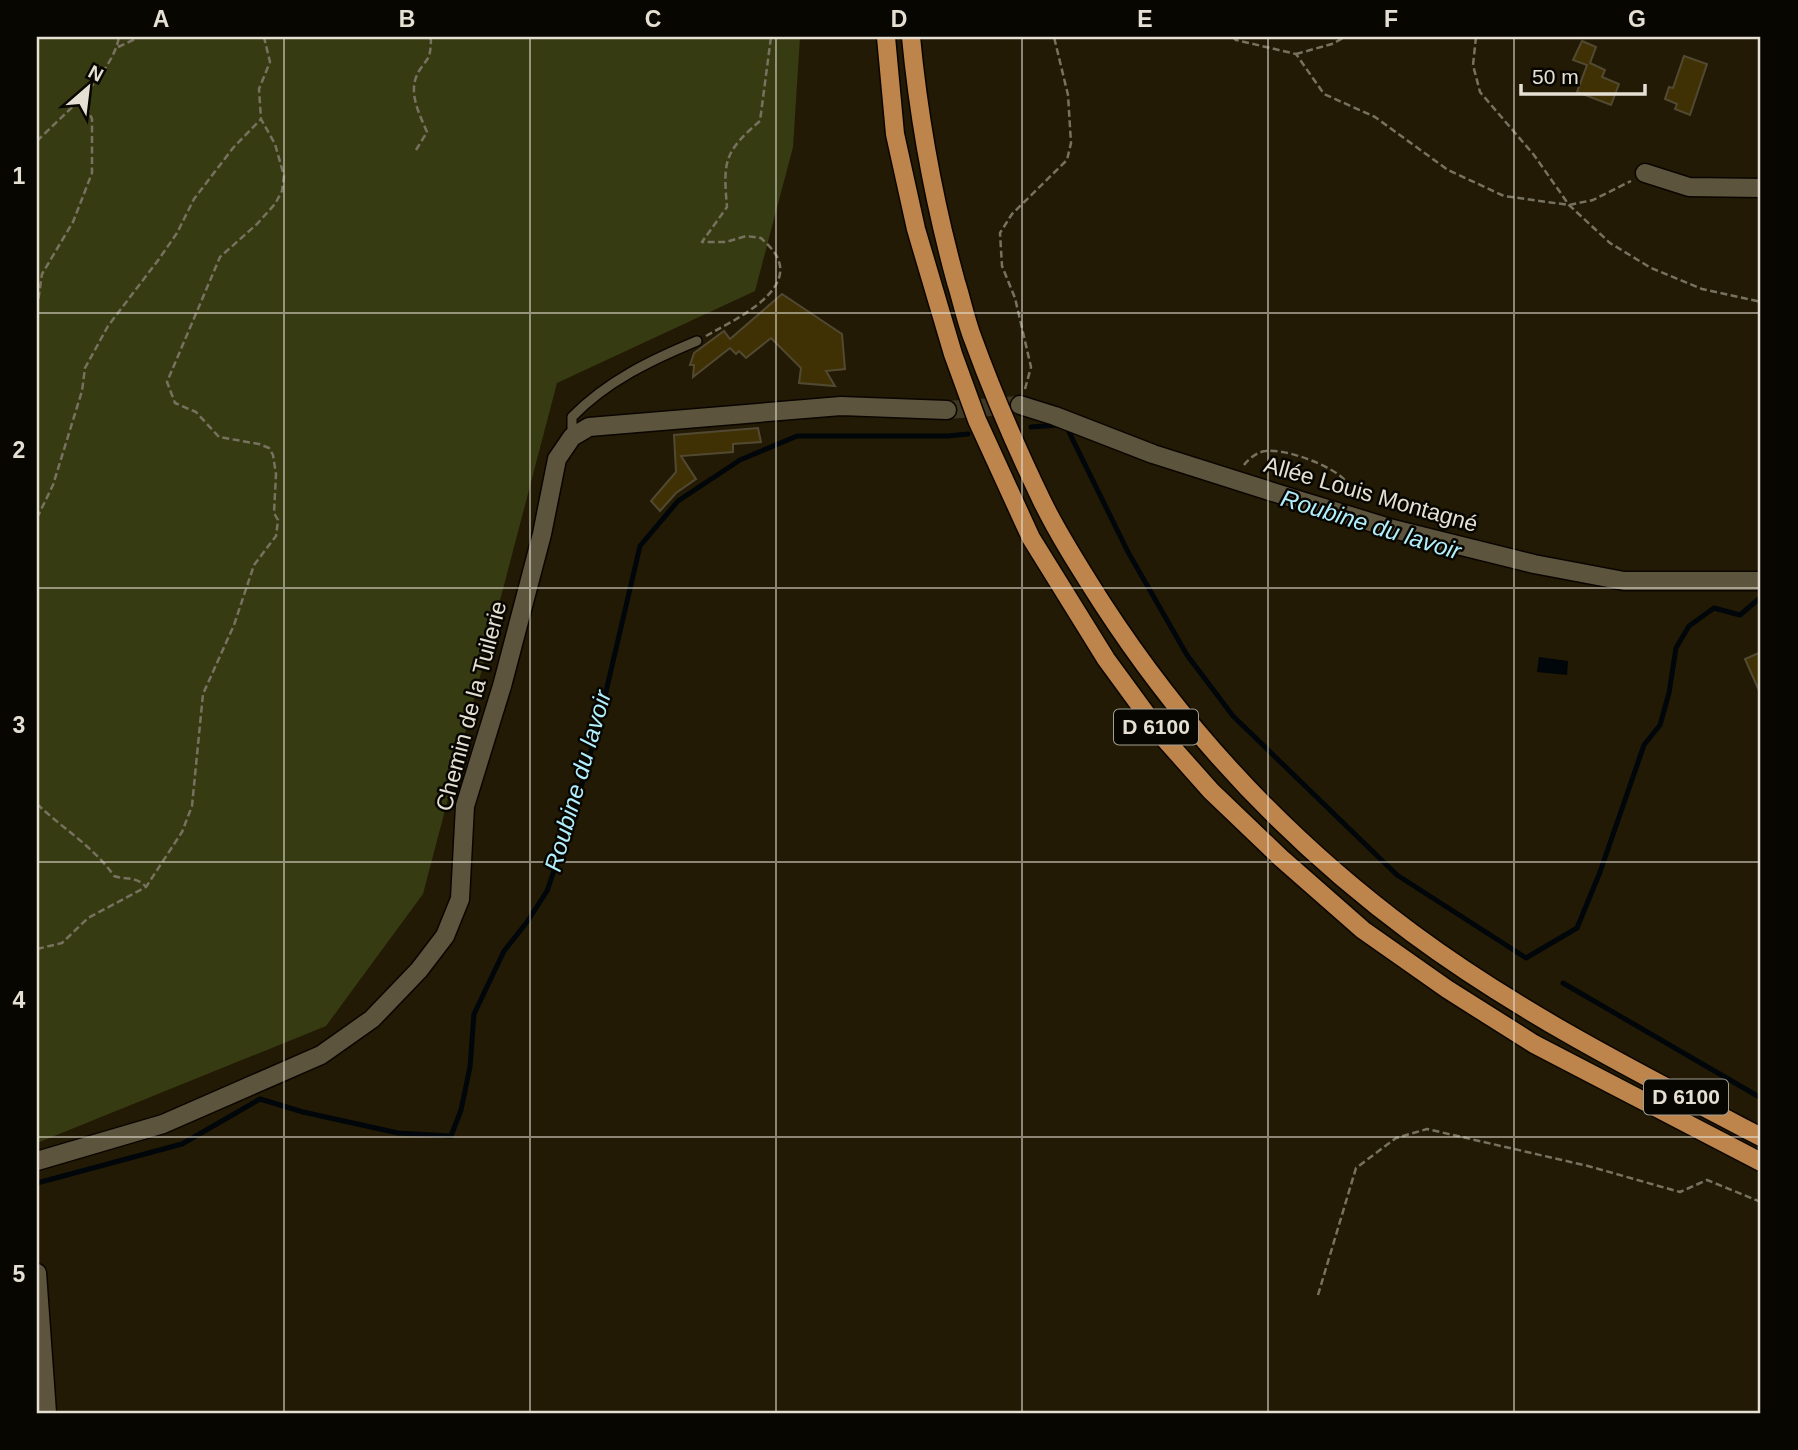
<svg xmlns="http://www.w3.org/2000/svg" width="1798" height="1450" font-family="Helvetica,sans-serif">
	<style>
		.green { fill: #373b12 }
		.water { fill: #000609 }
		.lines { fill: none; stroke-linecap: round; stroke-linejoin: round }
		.stream { stroke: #000609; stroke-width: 5 }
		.building { fill: #403104; stroke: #524933; stroke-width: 2 }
		.street-tunnel { stroke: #3f3824; stroke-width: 18; stroke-dasharray: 18 9; stroke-linecap: butt }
		.lane-casing { stroke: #0b0500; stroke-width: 12 }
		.street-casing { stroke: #0b0500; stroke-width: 21 }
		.primary-casing { stroke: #0b0500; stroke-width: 21 }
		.path { stroke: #77715f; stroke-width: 2.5; stroke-dasharray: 7 3.5; stroke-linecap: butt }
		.lane { stroke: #5d543e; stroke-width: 9 }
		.street { stroke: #5d543e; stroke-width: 18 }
		.primary { stroke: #bd854c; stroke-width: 18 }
		.grid { fill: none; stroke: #e5e0d3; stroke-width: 2; stroke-opacity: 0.55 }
		.labels { text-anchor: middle; stroke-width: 5; stroke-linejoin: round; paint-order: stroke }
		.shield { fill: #080601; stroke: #a39f94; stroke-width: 2 }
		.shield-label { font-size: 21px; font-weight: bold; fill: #e5e0d3 }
		.street-label { font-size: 23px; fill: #e5e0d3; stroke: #080601 }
		.water-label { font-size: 24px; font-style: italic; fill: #b1effd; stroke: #080601 }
		.neatline { fill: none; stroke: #e5e0d3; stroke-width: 2.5 }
		.grid-label { font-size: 23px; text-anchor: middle; font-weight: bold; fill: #e5e0d3 }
	</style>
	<rect width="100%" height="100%" fill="#221a05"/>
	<path class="green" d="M37 37H800L793 147 755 291 557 383 423 894 326 1026 37 1143Z"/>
	<path class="water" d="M1539 657 1568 661 1567 675 1537 672Z"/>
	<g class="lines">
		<path class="stream" d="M1031 427 1058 425
			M1067 428 1128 552 1187 655 1233 716 1397 875 1526 958 1577 928 1600 872 1644 745 1660 725 1669 693 1676 648 1689 626 1714 608 1740 615 1761 597
			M1563 983 1761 1098
			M37 1183 182 1144 260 1099 303 1112 398 1133 451 1136 461 1110 470 1067 474 1014 504 951 527 922 547 891 573 816 597 730 640 546 678 501 740 460 797 436H948L968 434"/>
	</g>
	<path class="building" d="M1582 41 1596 47 1590 63 1605 70 1602 77 1619 84 1611 105 1577 92 1587 65 1573 60Z
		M1684 56 1707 64 1690 115 1675 109 1677 104 1665 99 1669 87 1673 88Z
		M782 294 842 334 845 369 826 371 835 386 799 383 801 368 771 338 746 358 739 351 736 354 730 348 693 377 694 365H690L694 353 724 331 730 339Z
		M758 428 761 442 733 444V452L681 456 696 479 676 493 660 511 651 501 676 472 674 435Z
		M1761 652V695L1745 659Z"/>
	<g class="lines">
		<path class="street-tunnel" d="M947 410 1020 405"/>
		<defs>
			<path id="lane" d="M572 436V417C607 381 651 360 697 341"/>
			<path id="street" d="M1645 173 1689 187 1761 188
				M1020 405 1055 416 1153 454 1295 499 1393 529 1534 564 1624 581H1761
				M37 1161 163 1124 321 1055 372 1019 419 970 445 936 460 899 465 806 502 686 542 534 557 459 572 437 589 427 841 406 947 410
				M37 1273 47 1413"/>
			<path id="primary" d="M886 37 895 134 916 229 953 354 977 420 1031 538 1106 659 1163 737 1211 791 1281 858 1363 930 1447 989 1534 1044 1761 1162
				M911 37C919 120 934 202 956 282 962 301 966 321 973 339 993 394 1017 449 1042 501 1059 536 1081 570 1102 603 1185 731 1289 842 1412 933 1520 1013 1642 1075 1761 1137"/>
		</defs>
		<use href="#lane" class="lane-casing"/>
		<use href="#street" class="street-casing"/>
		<use href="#primary" class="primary-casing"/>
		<path class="path" d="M1233 37 1236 40 1296 54 1324 94 1375 117 1448 170 1504 196 1569 205 1593 200 1631 181
			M1476 37 1473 65 1480 92 1534 155 1569 205 1610 243 1651 268 1702 289 1761 302
			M118 47 133 40 135 37
			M1296 54 1332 44 1345 37
			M37 141C64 114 112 75 119 37
			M416 150 427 132C419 113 407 91 419 71 429 56 430 60 431 40L429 37
			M37 309 42 274 73 222 92 173V119L82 96
			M706 336C730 322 793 294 778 259 775 251 767 244 761 238L746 236 726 242H702L727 207C723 161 724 152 760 121L771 37
			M1025 389 1031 367 1015 298 1002 266 1000 233 1012 214 1067 160 1071 143 1068 95 1054 37
			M1244 465C1248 459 1259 451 1266 451 1285 448 1337 467 1347 483 1350 487 1351 494 1352 499
			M37 518 53 485 82 391 85 368 108 326 159 259 177 233 194 199 233 148 261 119
			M37 804C62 828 94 847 114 876 125 880 137 876 146 887
			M37 949 62 943 88 918 146 887 182 832 192 806 203 694 234 625 254 565 276 536 278 520 274 513 276 474 273 455 269 448 259 444 219 437 196 412 175 403 167 382 220 257 257 224 275 204 282 191 284 176 275 144 261 119 259 89 270 62 264 37
			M1318 1295 1356 1168 1396 1138 1427 1129 1588 1166 1680 1192 1707 1180 1761 1202"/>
		<use href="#lane" class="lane"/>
		<use href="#street" class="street"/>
		<use href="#primary" class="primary"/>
	</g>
	<path class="grid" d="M284 37V1413M530 37V1413M776 37V1413M1022 37V1413M1268 37V1413M1514 37V1413M37 313H1761M37 588H1761M37 862H1761M37 1137H1761"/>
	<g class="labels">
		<g class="shield">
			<rect x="1114" y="709.5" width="84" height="35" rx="5"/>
			<rect x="1644" y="1079.5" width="84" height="35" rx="5"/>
		</g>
		<g class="shield-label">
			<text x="1156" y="734">D 6100</text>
			<text x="1686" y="1104">D 6100</text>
		</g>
		<g class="street-label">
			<text transform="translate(1371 494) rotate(16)" y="8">Allée Louis Montagné</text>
			<text transform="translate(471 706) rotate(-75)" y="8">Chemin de la Tuilerie</text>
		</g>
		<g class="water-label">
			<text transform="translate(1371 525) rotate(17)" y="8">Roubine du lavoir</text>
			<text transform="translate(578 781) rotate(-74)" y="8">Roubine du lavoir</text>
		</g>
	</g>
	<rect width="1798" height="1450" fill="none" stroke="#080601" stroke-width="77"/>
	<g transform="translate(88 88) rotate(28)" stroke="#080601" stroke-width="5" paint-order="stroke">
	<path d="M0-5L12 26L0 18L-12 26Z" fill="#e5e0d3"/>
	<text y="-10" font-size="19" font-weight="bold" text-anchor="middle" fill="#e5e0d3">N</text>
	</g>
	<path d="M1521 84v10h124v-10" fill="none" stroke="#e5e0d3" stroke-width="3.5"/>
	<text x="1532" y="84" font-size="21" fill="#e5e0d3" stroke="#080601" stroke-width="5" paint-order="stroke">50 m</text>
	<rect x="38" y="38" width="1721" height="1374" class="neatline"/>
	<g class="grid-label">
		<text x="161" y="27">A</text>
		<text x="407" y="27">B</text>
		<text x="653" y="27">C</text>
		<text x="899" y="27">D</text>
		<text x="1145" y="27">E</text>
		<text x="1391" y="27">F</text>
		<text x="1637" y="27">G</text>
		<text x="19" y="184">1</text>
		<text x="19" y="458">2</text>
		<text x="19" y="733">3</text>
		<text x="19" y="1008">4</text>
		<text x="19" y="1282">5</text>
	</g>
</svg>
